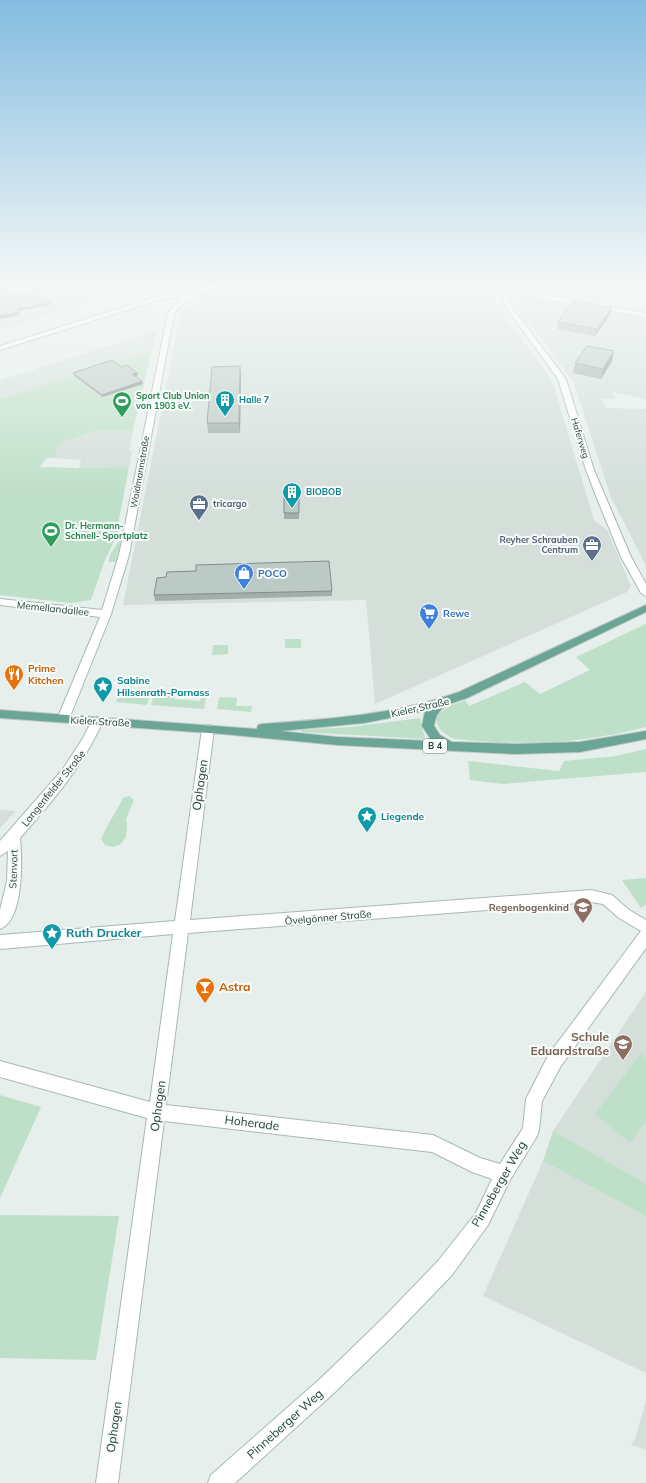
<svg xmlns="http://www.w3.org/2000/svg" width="646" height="1483" font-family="Mulish,sans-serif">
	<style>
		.built { fill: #d4dfda }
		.green { fill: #bfe0c8 }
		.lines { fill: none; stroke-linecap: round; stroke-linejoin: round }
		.minor-casing { stroke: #a8b8b2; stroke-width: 2 }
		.major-casing { stroke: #c2cac8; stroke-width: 2 }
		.minor { fill: #fff; fill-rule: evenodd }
		.major { fill: #6aa596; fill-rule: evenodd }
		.wall { fill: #a1aea9 }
		.shaded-wall { fill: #838d89 }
		.building { fill: #bbcac4; stroke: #838d89 }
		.labels { text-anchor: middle; stroke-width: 4; stroke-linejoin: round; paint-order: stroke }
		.far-leisure-label { font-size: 9px; font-weight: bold; fill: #27864d; stroke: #f7fbf9; text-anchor: start }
		.far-culture-label { font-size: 9px; font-weight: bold; fill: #0d838f; stroke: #f7fbf9; text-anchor: start }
		.far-street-label { font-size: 9px; fill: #24423a; stroke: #f7fbf9 }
		.far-service-label { font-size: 9px; font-weight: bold; fill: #4e5e75; stroke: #f7fbf9; text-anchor: start }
		.shield { fill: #f7fbf9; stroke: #637a73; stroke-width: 1 }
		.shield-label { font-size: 9px; font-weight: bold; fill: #24423a }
		.shop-label { font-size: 10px; font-weight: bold; fill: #366cbe; stroke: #f7fbf9; text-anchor: start }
		.street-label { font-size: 10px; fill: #24423a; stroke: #f7fbf9 }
		.food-label { font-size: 10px; font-weight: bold; fill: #c56008; stroke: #f7fbf9; text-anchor: start }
		.culture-label { font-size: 10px; font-weight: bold; fill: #0d838f; stroke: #f7fbf9; text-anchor: start }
		.education-label { font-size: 10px; font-weight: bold; fill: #785e54; stroke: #f7fbf9; text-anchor: end }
		.near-street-label { font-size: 12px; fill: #24423a; stroke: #f7fbf9 }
		.near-culture-label { font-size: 12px; font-weight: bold; fill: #0d838f; stroke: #f7fbf9; text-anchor: start }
		.near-food-label { font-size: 12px; font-weight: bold; fill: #c56008; stroke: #f7fbf9; text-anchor: start }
		.near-education-label { font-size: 12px; font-weight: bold; fill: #785e54; stroke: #f7fbf9; text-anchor: end }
	</style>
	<rect width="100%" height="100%" fill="#e6efeb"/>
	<path class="built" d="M0 285H81L87 292 112 295 109 300 97 299 0 330Z
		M249 285H464L479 287 487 292 552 380 594 520 607 530 631 586 627 592 375 704 366 600 123 605 181 312 222 293Z
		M495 285H541L535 292Z
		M572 285H609L599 300 592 301 563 297Z
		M523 297 646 319V399L613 392 615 399H602L606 408 646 409V566L611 497 573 381 518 308 515 299Z
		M157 331 152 350 0 399V380Z
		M133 430 129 451H132L129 467 79 468 81 460 54 458 59 444 93 431Z
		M0 810 16 811 0 828Z
		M646 992V1183L553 1131Z
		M543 1161 646 1216V1373L483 1296Z
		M646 1401V1450L631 1445 635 1439Z"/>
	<path class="green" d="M234 285H249L205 300 198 298 199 294 207 290Z
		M152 350 133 430 93 431 59 444 54 458H46L40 467 79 468 129 467 119 519 118 533 105 560 91 600 71 603 0 595V399Z
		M122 537 116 562H108L111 553Z
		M646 624V727C582 744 521 746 455 739 444 736 428 722 442 711 448 706 458 703 465 700L469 706 525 682 540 694 590 670 576 657Z
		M285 639H301V648H285Z
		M213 645H228V654L212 655Z
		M119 693 129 694V698H146L147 694H150L147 705 116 702Z
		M154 694 175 696 174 699 200 701 201 697H206L204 709 151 705Z
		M219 697 237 698 236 706H252L251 712 217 709Z
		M420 718 425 739 302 732 300 730 351 727Z
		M646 749V772L503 784 470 780 468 761 559 771 564 761 616 756Z
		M129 796 134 800 126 819 127 825 126 837 121 844 113 847 105 845 101 839C107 825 116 812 123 798Z
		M646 878V905L641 908 622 880Z
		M641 1053 646 1058V1120L630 1143 595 1114Z
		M0 1095 41 1107 0 1198Z
		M553 1131 646 1183V1216L543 1161Z
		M0 1215 119 1216 96 1360 0 1358Z"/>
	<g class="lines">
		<defs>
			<path id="minor" d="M211 285H223L188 299 174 313 129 555 111 614 69 719 67 722H59L57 719 100 617 0 605V599L102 610 119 555 168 313 180 299 170 298 159 300 0 350V346L156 297 170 294 185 296Z
				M474 285H486L601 305 616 285H622L607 306 646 313V317L512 293 509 298 511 306 566 379 594 470 631 557 646 584V596L641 593 621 557 596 496 586 470 558 379 505 306 503 298 506 292Z
				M97 717 101 718 103 721C83 766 52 802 20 838 22 858 24 921 0 929V910L7 881 8 851 0 856V841L63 769 83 738 93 718Z
				M208 725 212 726 214 729 190 920 591 890 612 895 629 910 646 920V948L561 1066 542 1101 539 1130 537 1136 510 1180 488 1225 452 1275 398 1331 335 1392 235 1483H208L211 1475 321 1378 384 1317 438 1261 476 1213 492 1179 472 1172 432 1152 164 1121 118 1483H96L147 1118 0 1077V1061L150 1102 173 934 0 949V935L175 921 202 729 204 726ZM591 902 603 904 619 918 641 931 549 1054 526 1099 523 1128 500 1164 480 1158 433 1135 166 1105 188 933Z"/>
			<path id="major" d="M646 605V612L467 698C450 704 437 705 434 726L440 735 452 742 515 744 580 742 646 731V739L580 752 515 754 337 745 223 734 0 718V710L257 729 258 725 262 724C329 719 395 715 459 692ZM425 711 422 726 432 741 337 737 280 731 364 723Z"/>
		</defs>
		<use href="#minor" class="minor-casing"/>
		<use href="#major" class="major-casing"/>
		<use href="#minor" class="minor"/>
		<use href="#major" class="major"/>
	</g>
	<path class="wall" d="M612 308 610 315 595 336 557 329 558 322Z
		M612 361 601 379 573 373 575 363Z
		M73 373H137L138 375 135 376 143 384 102 397 73 375Z
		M241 376 240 433H208L207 423Z
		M284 496H299V519H284Z
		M332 591V596L155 601 154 595Z"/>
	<path class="shaded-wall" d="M50 303 51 305 18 311V309Z
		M612 308 610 315 595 336 597 329Z
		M20 312V315L0 319V316Z
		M614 351 612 361 601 379 603 369Z
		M240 366 241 376 240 433 239 423Z
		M137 373 138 375 133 377 132 374Z
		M142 381 143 384 102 397V395Z"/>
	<path class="building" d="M16 285H36L50 303 18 309 20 312 0 316V288Z
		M574 301 612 308 597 329 558 322Z
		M587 346 614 351 603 369 575 363Z
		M112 360 121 367 127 365 137 373 132 374 142 381 102 395 73 373Z
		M240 366 239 423H207L212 367Z
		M284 496H299V513H284Z
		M329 561 332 591 154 595 157 578 166 577 167 572 196 571V565Z"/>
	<linearGradient id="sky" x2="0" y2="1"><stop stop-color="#84bce0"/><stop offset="0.58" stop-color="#f4f8f6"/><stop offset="1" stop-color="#f4f8f6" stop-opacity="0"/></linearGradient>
	<rect width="646" height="492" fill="url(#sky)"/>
	<defs>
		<symbol id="building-pin" viewBox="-11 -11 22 30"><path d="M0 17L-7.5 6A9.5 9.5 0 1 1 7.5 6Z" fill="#0f9aa8" stroke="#f7fbf9"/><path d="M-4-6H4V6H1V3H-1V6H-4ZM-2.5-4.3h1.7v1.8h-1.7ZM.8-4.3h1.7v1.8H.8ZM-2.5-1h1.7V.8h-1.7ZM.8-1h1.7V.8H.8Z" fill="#fff"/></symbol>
		<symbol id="stadium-pin" viewBox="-11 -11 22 30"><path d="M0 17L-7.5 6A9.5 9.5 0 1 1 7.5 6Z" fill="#2e9e5b" stroke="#f7fbf9"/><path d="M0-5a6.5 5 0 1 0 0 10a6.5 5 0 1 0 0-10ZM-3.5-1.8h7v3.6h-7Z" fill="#fff"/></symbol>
		<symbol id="office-pin" viewBox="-11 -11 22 30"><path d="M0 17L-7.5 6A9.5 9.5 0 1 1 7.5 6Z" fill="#5c6f8a" stroke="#f7fbf9"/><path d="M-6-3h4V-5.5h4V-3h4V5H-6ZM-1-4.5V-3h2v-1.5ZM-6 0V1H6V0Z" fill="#fff"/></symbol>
		<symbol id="shop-pin" viewBox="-11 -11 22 30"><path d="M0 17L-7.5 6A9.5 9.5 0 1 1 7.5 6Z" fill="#3f7fe0" stroke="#f7fbf9"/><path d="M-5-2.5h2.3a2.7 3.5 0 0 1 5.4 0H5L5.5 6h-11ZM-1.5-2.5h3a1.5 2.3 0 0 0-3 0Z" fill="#fff"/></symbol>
		<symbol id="supermarket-pin" viewBox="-11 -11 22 30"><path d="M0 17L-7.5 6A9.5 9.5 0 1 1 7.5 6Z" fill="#3f7fe0" stroke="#f7fbf9"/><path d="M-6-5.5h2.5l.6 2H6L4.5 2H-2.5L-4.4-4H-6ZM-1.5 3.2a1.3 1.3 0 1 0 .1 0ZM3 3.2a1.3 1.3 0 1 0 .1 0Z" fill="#fff"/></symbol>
		<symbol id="restaurant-pin" viewBox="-11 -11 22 30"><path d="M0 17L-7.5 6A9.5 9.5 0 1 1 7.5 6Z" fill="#e8710a" stroke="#f7fbf9"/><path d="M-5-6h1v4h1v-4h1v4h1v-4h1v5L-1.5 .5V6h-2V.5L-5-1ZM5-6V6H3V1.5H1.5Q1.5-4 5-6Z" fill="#fff"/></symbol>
		<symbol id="sight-pin" viewBox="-11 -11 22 30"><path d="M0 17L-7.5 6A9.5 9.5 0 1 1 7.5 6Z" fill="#0f9aa8" stroke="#f7fbf9"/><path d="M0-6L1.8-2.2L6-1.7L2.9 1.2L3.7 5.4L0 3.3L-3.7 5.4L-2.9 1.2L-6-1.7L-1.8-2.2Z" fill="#fff"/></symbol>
		<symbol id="school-pin" viewBox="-11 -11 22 30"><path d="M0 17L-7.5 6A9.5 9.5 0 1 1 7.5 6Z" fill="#8d6e63" stroke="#f7fbf9"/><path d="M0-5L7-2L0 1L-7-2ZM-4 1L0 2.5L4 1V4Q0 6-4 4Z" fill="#fff"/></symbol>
		<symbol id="bar-pin" viewBox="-11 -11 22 30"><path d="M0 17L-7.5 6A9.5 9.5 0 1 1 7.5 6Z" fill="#e8710a" stroke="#f7fbf9"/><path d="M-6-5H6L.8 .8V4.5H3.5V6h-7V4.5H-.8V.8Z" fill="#fff"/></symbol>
	</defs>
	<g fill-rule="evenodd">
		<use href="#building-pin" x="214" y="389" width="22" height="30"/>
		<use href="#stadium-pin" x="111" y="390" width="22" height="30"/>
		<use href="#building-pin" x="281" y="481" width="22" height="30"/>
		<use href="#office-pin" x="188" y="493" width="22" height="30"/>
		<use href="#stadium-pin" x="40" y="520" width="22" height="30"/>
		<use href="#office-pin" x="581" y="534" width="22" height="30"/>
		<use href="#shop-pin" x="233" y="562" width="22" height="30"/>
		<use href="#supermarket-pin" x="418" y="602" width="22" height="30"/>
		<use href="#restaurant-pin" x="3" y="663" width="22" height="30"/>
		<use href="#sight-pin" x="92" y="675" width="22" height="30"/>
		<use href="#sight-pin" x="356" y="805" width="22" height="30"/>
		<use href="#school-pin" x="572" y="896" width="22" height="30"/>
		<use href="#sight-pin" x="41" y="922" width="22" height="30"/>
		<use href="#bar-pin" x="194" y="976" width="22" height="30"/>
		<use href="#school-pin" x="612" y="1033" width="22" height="30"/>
	</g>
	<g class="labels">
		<g class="far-leisure-label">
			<text x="136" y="399">Sport Club Union<tspan x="136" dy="10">von 1903 eV.</tspan></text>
			<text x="65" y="529">Dr. Hermann-<tspan x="65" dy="10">Schnell- Sportplatz</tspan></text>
		</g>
		<g class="far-culture-label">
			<text x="239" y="403">Halle 7</text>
			<text x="306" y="495">BIOBOB</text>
		</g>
		<g class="far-street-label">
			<text transform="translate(580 438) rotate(73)" y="3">Haferweg</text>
			<text transform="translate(140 472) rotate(-80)" y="3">Waidmannstraße</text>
		</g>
		<g class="far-service-label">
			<text x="213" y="507">tricargo</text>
			<text x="578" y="543" text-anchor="end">Reyher Schrauben<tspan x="578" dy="10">Centrum</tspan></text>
		</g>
		<rect class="shield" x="423" y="739" width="24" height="14" rx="3"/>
		<g class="shield-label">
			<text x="435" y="749">B 4</text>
		</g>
		<g class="shop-label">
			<text x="258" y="577">POCO</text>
			<text x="443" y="617">Rewe</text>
		</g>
		<g class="street-label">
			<text transform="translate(53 608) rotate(6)" y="4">Memellandallee</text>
			<text transform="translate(420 707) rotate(-13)" y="4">Kieler Straße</text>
			<text transform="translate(100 721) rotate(3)" y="4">Kieler Straße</text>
			<text transform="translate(53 788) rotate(-51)" y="4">Langenfelder Straße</text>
			<text transform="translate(13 869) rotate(-88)" y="4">Stenvort</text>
			<text transform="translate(328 917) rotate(-5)" y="4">Övelgönner Straße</text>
		</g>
		<g class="food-label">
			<text x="28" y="672">Prime<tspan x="28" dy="12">Kitchen</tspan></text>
		</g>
		<g class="culture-label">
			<text x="117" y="684">Sabine<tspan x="117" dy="12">Hilsenrath-Parnass</tspan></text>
			<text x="381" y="820">Liegende</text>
		</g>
		<g class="education-label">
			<text x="569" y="911">Regenbogenkind</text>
		</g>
		<g class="near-street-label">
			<text transform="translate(200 785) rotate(-82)" y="4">Ophagen</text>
			<text transform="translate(158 1106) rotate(-82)" y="4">Ophagen</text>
			<text transform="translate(252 1123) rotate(7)" y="4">Hoherade</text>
			<text transform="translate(499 1184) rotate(-60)" y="4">Pinneberger Weg</text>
			<text transform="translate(285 1424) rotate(-42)" y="4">Pinneberger Weg</text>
			<text transform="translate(114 1427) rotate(-82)" y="4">Ophagen</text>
		</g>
		<g class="near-culture-label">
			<text x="66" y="937">Ruth Drucker</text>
		</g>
		<g class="near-food-label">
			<text x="219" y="991">Astra</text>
		</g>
		<g class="near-education-label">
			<text x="609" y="1041">Schule<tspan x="609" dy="14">Eduardstraße</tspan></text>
		</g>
	</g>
</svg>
